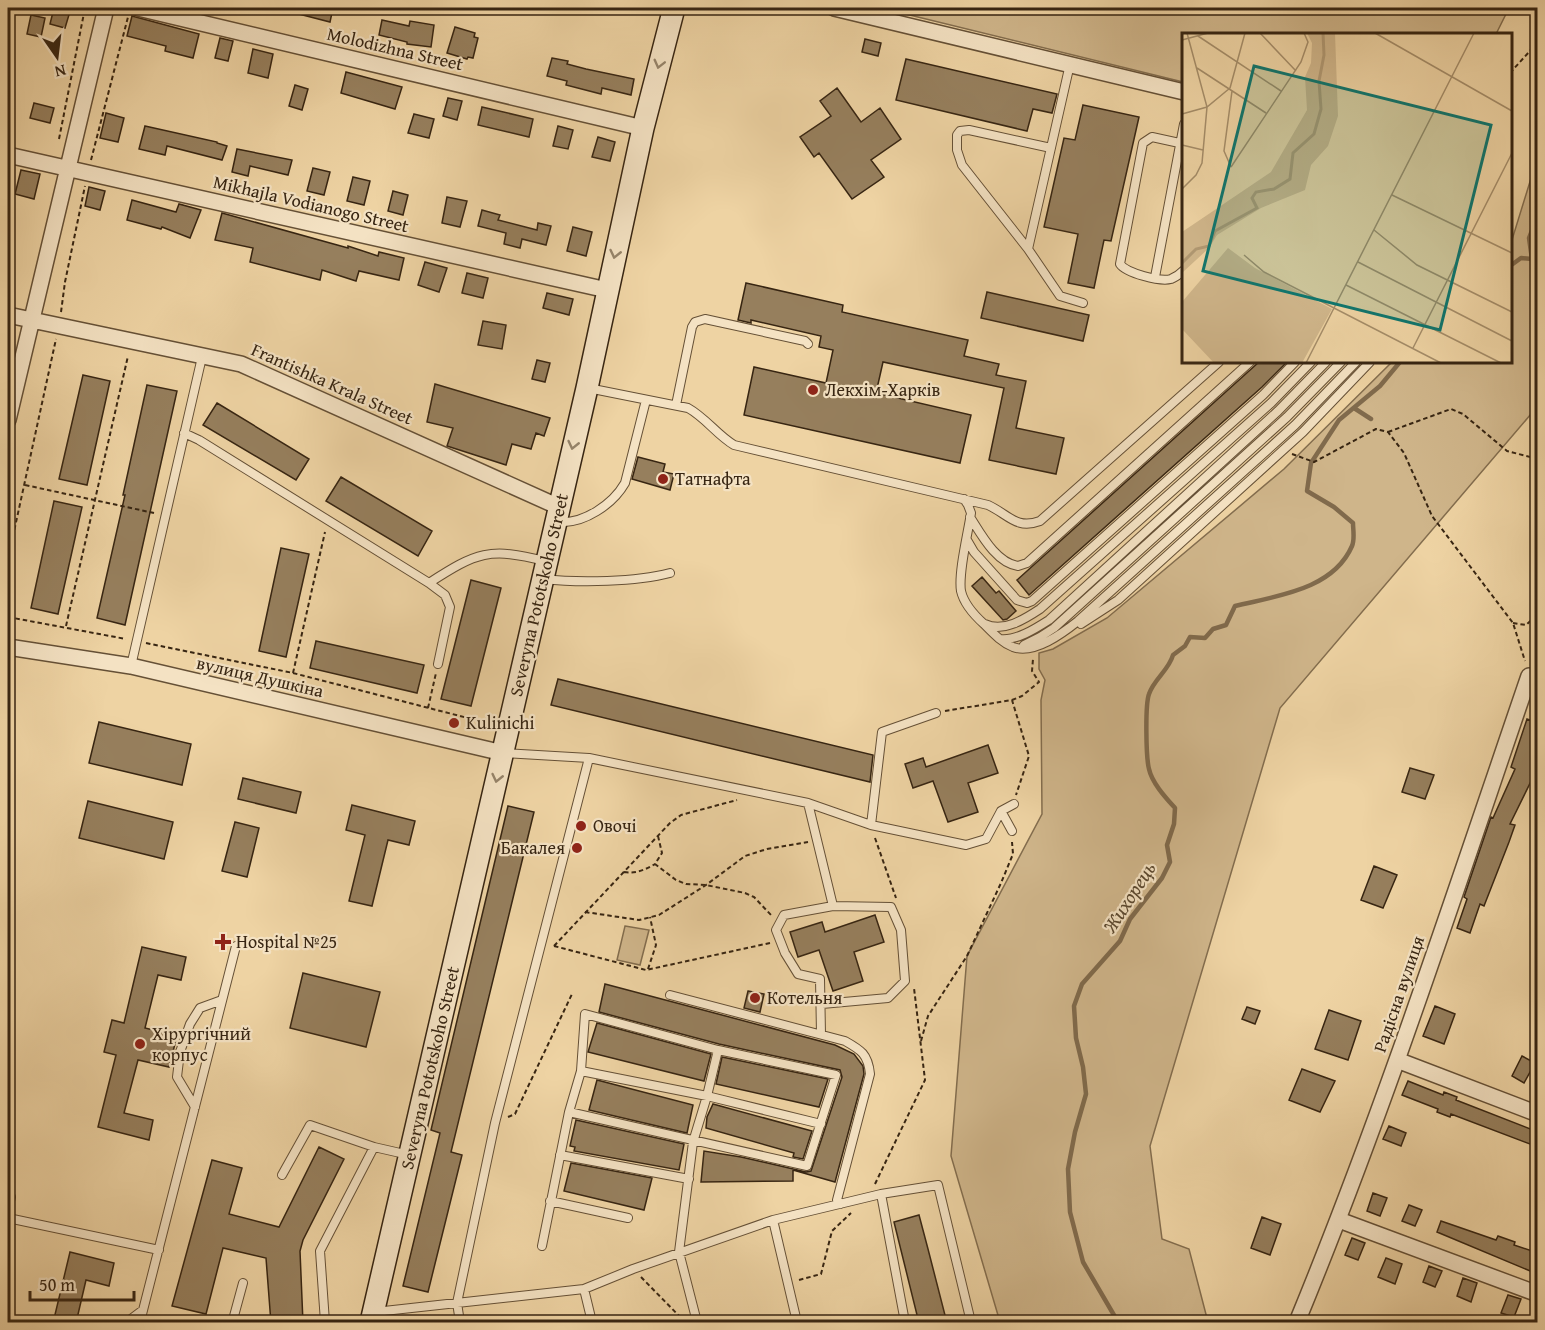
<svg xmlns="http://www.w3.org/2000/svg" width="1545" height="1330" font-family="'Gentium Book Plus',serif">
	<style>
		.green { fill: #cfb58a; stroke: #836d4e; stroke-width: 1.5 }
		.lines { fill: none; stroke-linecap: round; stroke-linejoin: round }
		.stream { stroke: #806a4c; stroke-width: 4.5 }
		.building { fill: #967f5d; stroke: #372512; stroke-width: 1.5 }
		.lane-casing { stroke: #655036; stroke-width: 10 }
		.street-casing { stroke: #655036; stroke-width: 18 }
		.secondary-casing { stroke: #372512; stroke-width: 24 }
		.path { stroke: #372512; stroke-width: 2; stroke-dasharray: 4.5 3; stroke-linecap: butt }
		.lane { stroke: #f4e2c3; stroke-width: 8 }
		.street { stroke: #f4e2c3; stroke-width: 15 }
		.secondary { stroke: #f4e2c3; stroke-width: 21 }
		.oneway { stroke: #96846a }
		.poi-dot { fill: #8f2418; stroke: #f4e2c3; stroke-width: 2 }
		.labels { text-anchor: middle; stroke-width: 4.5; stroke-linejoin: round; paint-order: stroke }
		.street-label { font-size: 18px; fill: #372512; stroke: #f4e2c3 }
		.poi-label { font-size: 18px; fill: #372512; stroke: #f4e2c3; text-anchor: start }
		.water-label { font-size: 20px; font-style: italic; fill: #5b482f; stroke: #f4e2c3 }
		.inset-river { fill: none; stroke: #b09872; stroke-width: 3 }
		.inset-road { fill: none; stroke: #a58d69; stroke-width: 1.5 }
		.view { fill: #0f766e; fill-opacity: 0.15; stroke: #0f766e; stroke-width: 3 }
		.inset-edge { fill: none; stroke: #372512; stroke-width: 3 }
	</style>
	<rect width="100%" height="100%" fill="#eed3a3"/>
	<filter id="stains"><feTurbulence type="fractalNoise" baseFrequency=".00333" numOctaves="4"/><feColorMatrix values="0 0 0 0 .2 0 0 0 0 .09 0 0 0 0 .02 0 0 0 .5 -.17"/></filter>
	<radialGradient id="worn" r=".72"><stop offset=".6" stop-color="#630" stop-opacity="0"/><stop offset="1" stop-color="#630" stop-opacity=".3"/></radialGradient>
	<path class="green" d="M881 8H1509L1496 34H1184L1183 82Z
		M1537 159V407L1280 708 1150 1146 1162 1239 1189 1249 1208 1322H1000L951 1156 967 956 1042 814 1041 700 1045 680 1039 669V653L1053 649 1107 618 1284 469 1392 362H1510L1511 243Z
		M625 926 649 930 640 965 617 960Z"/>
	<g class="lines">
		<path class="stream" d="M1510 266 1521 258 1532 259 1529 238 1535 223V186L1538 181
			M1354 408 1371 419
			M1118 1322 1083 1262 1070 1212 1068 1169 1075 1132 1086 1094 1083 1067 1076 1038 1074 1006 1082 984 1120 941 1130 919 1162 878 1170 862 1167 845 1174 824 1175 808C1166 798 1152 783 1149 769 1146 758 1145 705 1149 694 1154 679 1169 670 1173 655L1185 646 1190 637 1205 638 1213 629 1226 625 1235 606C1276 596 1333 590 1352 546 1355 539 1353 530 1353 523L1334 507 1307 491 1311 463 1339 420 1380 386 1400 362"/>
	</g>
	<path class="building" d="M54 8H71L65 28 50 24Z
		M288 8H333L330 22 287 11Z
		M31 15 45 18 41 37 27 34Z
		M132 16 199 34 193 58 165 51 166 46 127 36Z
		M382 20 409 26 410 21 434 25 431 47 407 44V42L379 35Z
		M455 27 475 33 474 37 478 38 473 58 468 57 467 59 447 53Z
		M220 38 233 41 228 61 215 58Z
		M865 39 881 43 878 56 862 52Z
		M253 49 273 54 268 78 248 73Z
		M552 58 568 61 567 64 586 69 634 79 631 95 602 88 601 94 566 85 567 81 547 76Z
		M906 59 1057 94 1052 113 1033 109 1027 131 896 100Z
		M346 72 402 87 395 109 341 93Z
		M295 85 308 89 302 110 289 106Z
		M837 88 861 122 880 108 901 139 871 160 884 177 852 199 819 153 814 157 800 137 831 116 820 101Z
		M448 98 462 101 457 120 443 116Z
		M34 103 54 108 50 123 30 118Z
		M1083 105 1139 117 1111 241 1104 240 1094 288 1068 283 1078 234 1044 227 1064 138 1075 140Z
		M482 107 533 119 529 137 478 125Z
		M106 113 124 118 118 142 100 138Z
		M414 114 434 119 429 138 408 133Z
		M145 126 217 142V143L227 146 222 160 167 146 165 155 139 149Z
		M558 126 573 130 568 149 553 146Z
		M598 137 615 142 610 161 592 157Z
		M237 149 292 160 288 175 250 166 248 176 232 172Z
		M313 168 330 172 324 195 307 191Z
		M21 170 40 174 34 199 15 194Z
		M353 177 370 181 364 205 347 201Z
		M89 187 105 191 100 210 85 206Z
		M393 191 408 195 403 215 388 211Z
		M447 197 467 201 460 227 442 223Z
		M132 200 176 212 179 204 201 210 190 238 162 227 161 229 127 220Z
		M482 210 500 215 498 220 537 230 538 223 551 226 546 245 522 239 520 248 504 244 506 233 478 226Z
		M222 213 348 248V246L378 256 379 252 404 258 399 280 359 271 356 281 322 270 320 280 250 262 253 248 215 240Z
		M573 227 592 232 586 256 567 251Z
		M425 262 447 268 439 292 418 285Z
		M467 273 488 278 483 298 462 293Z
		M746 283 843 305 842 312 968 340 964 356 999 364 996 375 1026 381 1016 428 1064 438 1056 474 989 460 1004 388 883 362 876 393 971 415 960 463 744 415 754 367 826 383 833 350 819 347 821 336 751 320V323L738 320Z
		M987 292 1089 315 1083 341 981 318Z
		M547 293 573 299 569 315 543 308Z
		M483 321 506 325 502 349 478 345Z
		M537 360 550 363 545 382 532 379Z
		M1259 362H1287L1262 387 1029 595 1017 580Z
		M83 375 110 381 87 485 59 479Z
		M435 384 550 418 544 436 536 433 531 449 512 444 506 465 447 446 453 428 427 422Z
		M147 385 177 391 125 625 97 618 125 495H123Z
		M217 403 309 459 296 480 203 425Z
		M638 457 665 464 663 472 674 474 670 490 632 479Z
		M341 477 432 531 418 556 326 501Z
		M54 501 82 507 58 614 31 608Z
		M281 548 309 554 286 657 259 651Z
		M982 577 996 593 999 591 1016 611 1007 619 1003 620 972 586Z
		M471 580 501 588 471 706 441 699Z
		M316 641 424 665 417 693 310 668Z
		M558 679 873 755 870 782 551 705Z
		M1527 719 1538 723V767L1510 824 1515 825 1509 842 1484 906 1480 904 1470 933 1457 928 1467 899 1464 897 1491 817 1493 818 1515 769 1511 767Z
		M99 722 191 744 182 785 89 763Z
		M988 745 998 773 968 783 978 812 948 822 933 781 913 788 905 764 923 758 926 767Z
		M1410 768 1434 775 1425 799 1402 792Z
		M243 778 301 792 296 813 238 799Z
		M88 801 173 822 164 859 79 838Z
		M352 805 415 821 409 845 388 840 372 906 349 901 365 835 346 830Z
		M508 806 534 812 451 1152 462 1155 428 1292 403 1286 440 1133 431 1130Z
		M235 822 259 828 247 877 222 871Z
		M1374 866 1397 875 1383 908 1361 900Z
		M875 915 884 942 854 952 863 981 833 991 819 950 798 957 790 932 822 922 825 932Z
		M142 947 186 957 181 980 158 975 145 1028 177 1036 169 1067 138 1060 124 1113 153 1120 149 1140 98 1127 116 1055 104 1052 112 1020 124 1023Z
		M303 973 380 992 366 1047 290 1028Z
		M605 984 835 1045 854 1054 863 1066 864 1074 835 1182 793 1170V1181L701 1182 704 1151 741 1157 806 1172 811 1171 842 1077 840 1070 719 1044 599 1012Z
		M748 991 764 994 760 1012 744 1008Z
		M1435 1006 1455 1014 1444 1044 1423 1036Z
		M1247 1007 1260 1011 1255 1024 1242 1019Z
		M1329 1010 1361 1021 1348 1060 1315 1049Z
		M597 1023 711 1054 704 1081 588 1052Z
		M1522 1056 1535 1063 1524 1083 1512 1076Z
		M722 1057 828 1079 819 1107 716 1084Z
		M1302 1069 1335 1081 1320 1112 1289 1100Z
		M597 1080 693 1105 687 1133 589 1110Z
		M1408 1081 1443 1095 1444 1092 1457 1097 1456 1100 1538 1132V1147L1451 1114 1450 1117 1437 1112 1438 1109 1402 1095Z
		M713 1104 812 1131 803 1159 793 1157 794 1153 706 1128 707 1117Z
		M576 1120 684 1144 679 1170 574 1151 575 1147 570 1146Z
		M1389 1126 1406 1133 1401 1146 1383 1139Z
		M319 1147 344 1159 303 1240 300 1251 303 1323H271L266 1258 223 1248 206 1314 172 1306 212 1160 242 1168 229 1214 279 1227Z
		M571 1163 652 1178 644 1210 564 1191Z
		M1373 1193 1387 1198 1380 1216 1367 1211Z
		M1409 1205 1422 1210 1415 1226 1402 1221Z
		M919 1215 928 1249 947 1323H919L894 1222Z
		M1262 1217 1281 1224 1270 1255 1251 1248Z
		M1441 1221 1496 1240 1498 1236 1515 1242 1514 1245 1538 1253V1267L1535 1273 1437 1232Z
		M1352 1238 1365 1243 1358 1260 1345 1255Z
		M70 1252 114 1263 109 1286 86 1280 76 1323H53Z
		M1386 1258 1402 1264 1395 1284 1378 1277Z
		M1429 1266 1442 1271 1435 1287 1423 1282Z
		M1463 1278 1477 1283 1471 1302 1457 1296Z
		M1508 1295 1521 1299 1514 1317 1501 1313Z"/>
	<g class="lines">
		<defs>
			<path id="lane" d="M1070 64 1028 249 1060 296 1083 303
				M1184 144 1152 137 1143 143 1120 264C1126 273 1160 282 1171 279 1176 277 1180 274 1184 270
				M1028 249 962 165 957 150V135L960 131 969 130 1051 148
				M1155 277 1184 124
				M588 388 688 408C706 418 717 435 734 445L988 505C1008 514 1016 530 1040 521L1219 362
				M676 405 692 327 695 322 705 319 805 341 808 344
				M184 433 199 440 429 583
				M964 499 968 505 971 513C968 533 958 573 961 591 964 604 974 615 984 624 993 633 1001 642 1013 647 1034 655 1063 633 1078 621L1295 425 1356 362
				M970 517C981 534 996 563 1018 566L1027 563 1250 362
				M559 522C584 524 613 504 625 483L646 400
				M967 540 974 552 1017 600 1027 603 1032 601 1263 395 1295 362
				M544 579C579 583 636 582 670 573
				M985 624C1003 633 1025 619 1040 609L1271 403 1311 362
				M1081 624 1118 600 1303 432 1370 362
				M1000 639C1016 641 1035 629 1049 620L1278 411 1326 362
				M1024 645 1040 637 1054 628 1287 417 1341 362
				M438 664 450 607 445 595 429 583C477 552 489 547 545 561
				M131 666 202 357
				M504 753 589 758
				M808 803 871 825 882 732 936 713
				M1001 811 1012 831
				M871 825 966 845 986 839 1001 811 1014 804
				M670 995 845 1041C861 1050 868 1054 870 1074L837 1200 841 1204
				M822 1004 888 998 905 981 901 930 891 907 833 906
				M581 1071 707 1096 821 1124
				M195 1107 177 1077 180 1052 190 1024 200 1008 222 1000
				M560 1155 689 1179
				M282 1175 310 1125 374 1147
				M881 1194 905 1322
				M550 1201 628 1218
				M8 1210 11 1197
				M8 1218 159 1250
				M773 1220 797 1322
				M542 1246 569 1112
				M584 1289 592 1322
				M375 1312 584 1289 633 1269 773 1220 881 1194 938 1185 971 1322
				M127 1322 143 1310
				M140 1322 236 946
				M237 1322 234 1316 243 1283
				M325 1322 320 1251 374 1147 409 1155
				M460 1322 457 1303 495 1123 589 758 808 803 833 906 784 915 776 930 785 953 798 974 820 979 821 1034
				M697 1322 679 1252 693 1142 707 1096 718 1050 585 1014 581 1071 569 1112 807 1166 836 1075 718 1050"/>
			<path id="street" d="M138 8 643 128
				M834 8 1184 92
				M8 155 607 290
				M8 315 241 364 559 507
				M8 420 106 8
				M8 647 131 666 503 753
				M1397 1060 1538 1114
				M1339 1220 1538 1294
				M1297 1322C1384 1111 1455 892 1529 676"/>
			<path id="secondary" d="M371 1322 587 388 643 128 674 8"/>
		</defs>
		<use href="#lane" class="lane-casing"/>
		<use href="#street" class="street-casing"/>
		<use href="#secondary" class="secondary-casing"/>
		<path class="path" d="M1510 73 1538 42
			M59 139 85 8
			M91 160 128 17
			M61 312 65 282 85 186
			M1388 432 1451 409 1463 414 1507 451 1534 458 1538 455
			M1292 454 1314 462 1376 429 1388 432 1404 453 1432 516 1513 623 1525 661
			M25 485 154 513
			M8 559 56 339
			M8 617 126 639
			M1513 623 1526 625 1538 614
			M66 626 128 356
			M146 643 293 673 491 724
			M293 673 325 532
			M1012 700 1022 696 1039 682 1032 671 1033 659
			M428 708 436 673
			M945 711 1012 700 1029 756 1016 795
			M658 836 662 853 655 864 676 880 686 884 706 885 745 893 754 897 771 915
			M875 838 896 898
			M624 872C635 874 645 870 655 864
			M585 912 639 920 659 915 706 885 745 856 767 849 808 842
			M554 946 670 823 681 815 737 800
			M554 946 646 970 770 943
			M648 969 656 945 650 917
			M921 1041 928 1016 967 956 1001 883 1013 854 1012 842
			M508 1117 515 1114 572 994
			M875 1184 925 1080 914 988
			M641 1277 685 1322
			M799 1280 821 1274 832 1231 851 1213"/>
		<use href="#lane" class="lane"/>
		<use href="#street" class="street"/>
		<use href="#secondary" class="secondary"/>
	</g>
	<defs><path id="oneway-chevron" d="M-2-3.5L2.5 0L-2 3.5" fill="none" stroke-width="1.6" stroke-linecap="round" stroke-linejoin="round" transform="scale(1.5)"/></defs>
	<g class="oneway">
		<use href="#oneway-chevron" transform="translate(659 64) rotate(104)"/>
		<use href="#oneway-chevron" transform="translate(615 254) rotate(103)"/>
		<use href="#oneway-chevron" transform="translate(573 445) rotate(103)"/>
		<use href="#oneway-chevron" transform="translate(497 778) rotate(103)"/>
	</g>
	<g class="poi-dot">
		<circle cx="813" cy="390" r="6"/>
		<circle cx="663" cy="479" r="6"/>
		<circle cx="454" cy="723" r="6"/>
		<circle cx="581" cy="826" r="6"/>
		<circle cx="577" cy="848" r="6"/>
		<path d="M220 933h6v6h6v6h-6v6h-6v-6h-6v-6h6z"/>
		<circle cx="755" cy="998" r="6"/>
		<circle cx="140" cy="1044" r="6"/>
	</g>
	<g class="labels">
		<g class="street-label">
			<text transform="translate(395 49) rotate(13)" y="6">Molodizhna Street</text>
			<text transform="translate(311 204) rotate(13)" y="6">Mikhajla Vodianogo Street</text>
			<text transform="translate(332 384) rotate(24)" y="6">Frantishka Krala Street</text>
			<text transform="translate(539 595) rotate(-77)" y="6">Severyna Pototskoho Street</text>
			<text transform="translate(260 677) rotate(13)" y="6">вулиця Душкіна</text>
			<text transform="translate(1399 994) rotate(-71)" y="6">Радісна вулиця</text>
			<text transform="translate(430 1068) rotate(-77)" y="6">Severyna Pototskoho Street</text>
		</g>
		<g class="poi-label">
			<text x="825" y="396">Лекхім-Харків</text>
			<text x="675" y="485">Татнафта</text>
			<text x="466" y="729">Kulinichi</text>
			<text x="593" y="832">Овочі</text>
			<text x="565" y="854" text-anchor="end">Бакалея</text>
			<text x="236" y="948">Hospital №25</text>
			<text x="767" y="1004">Котельня</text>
			<text x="152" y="1040">Хірургічний<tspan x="152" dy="21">корпус</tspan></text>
		</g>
		<g class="water-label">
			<text transform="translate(1129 897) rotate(-57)" y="7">Жихорець</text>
		</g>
	</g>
	<g transform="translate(1182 33)">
		<rect width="330" height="330" fill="#eed3a3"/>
		<path d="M125 0H153L156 83 146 113 129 132 123 157 79 175 35 202 27 215 0 240V199L89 139 125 77 123 44 129 30 130 10ZM46 215 73 235 150 276 120 330H32L0 296V269Z" fill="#cfb58a"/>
		<path class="inset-river" d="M0 230 14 216 27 213 33 198 75 175 70 165 74 159 92 156 108 146 111 120 132 101 139 76 137 48 142 22 141 0"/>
		<path class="inset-road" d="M78 0 114 38M193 0 330 78M16 3 99 58M0 7 26 0M15 35 84 80M48 55 63 0M0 81 25 74 48 55M0 112 21 117M49 134 119 29 126 9 122 0M49 134 42 118 50 58M0 156 14 142 20 130 25 74 5 0M210 162 330 220M192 197 235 232 330 279M62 222 82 239 259 330M176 229 330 308M164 252 319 330M231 315 330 120M124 330 292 0"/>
		<path class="view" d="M72 33 309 92 258 297 21 238Z"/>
		<rect width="330" height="330" class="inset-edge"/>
	</g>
	<rect width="1545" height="1330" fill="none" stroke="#eed3a3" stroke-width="30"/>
	<rect x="9" y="9" width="1527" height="1312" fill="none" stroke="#372512" stroke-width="3"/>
	<rect x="15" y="15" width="1515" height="1300" fill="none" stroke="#372512" stroke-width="1.5"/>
	<g transform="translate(57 57) rotate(166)" stroke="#f4e2c3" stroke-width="4.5" paint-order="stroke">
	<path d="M0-4.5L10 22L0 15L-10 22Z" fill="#372512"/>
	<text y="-9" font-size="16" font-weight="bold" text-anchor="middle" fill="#372512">N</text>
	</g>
	<path d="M30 1291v9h104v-9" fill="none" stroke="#372512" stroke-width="3"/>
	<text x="39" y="1291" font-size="18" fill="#372512" stroke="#f4e2c3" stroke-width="4.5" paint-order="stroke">50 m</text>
	<rect width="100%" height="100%" filter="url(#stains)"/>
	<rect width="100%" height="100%" fill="url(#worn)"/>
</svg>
